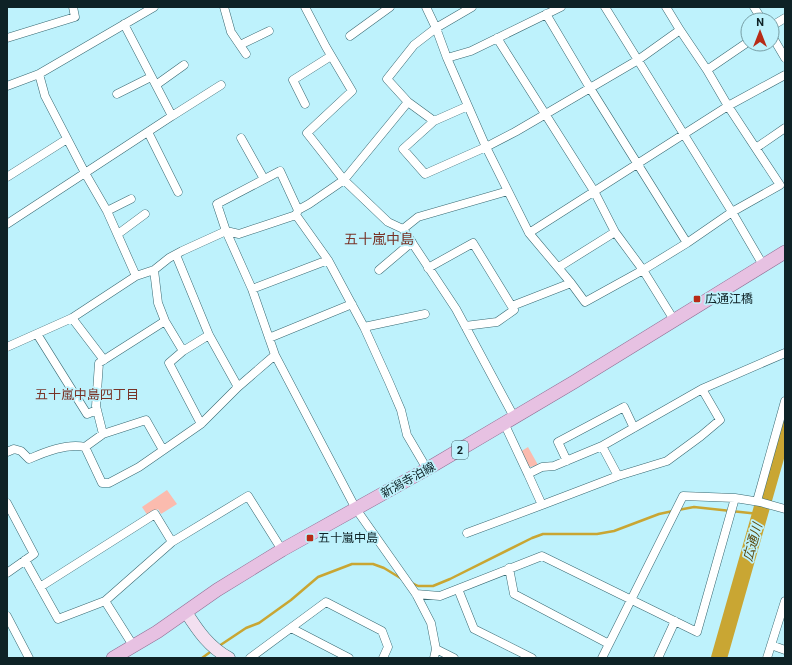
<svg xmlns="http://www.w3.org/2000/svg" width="792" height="665" font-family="Roboto,'Noto Sans JP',sans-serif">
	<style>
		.green { fill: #fbbbae }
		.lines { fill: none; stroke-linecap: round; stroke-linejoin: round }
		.stream { stroke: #c9a633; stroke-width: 2.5 }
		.river { stroke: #c9a633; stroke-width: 16 }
		.street-casing { stroke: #386972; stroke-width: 9 }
		.secondary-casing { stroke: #386972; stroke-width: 13 }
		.primary-casing { stroke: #916e93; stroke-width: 14 }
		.street { stroke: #fff; stroke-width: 8 }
		.secondary { stroke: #f3e0f0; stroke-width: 12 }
		.primary { stroke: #e7c1e2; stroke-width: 13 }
		.poi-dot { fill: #b72b17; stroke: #bef2fc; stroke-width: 1.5 }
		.labels { text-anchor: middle; stroke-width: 3.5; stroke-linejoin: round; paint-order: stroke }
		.shield { fill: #bef2fc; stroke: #436066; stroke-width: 1 }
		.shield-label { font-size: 11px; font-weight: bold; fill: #0e2226 }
		.poi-label { font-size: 12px; fill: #0e2226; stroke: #bef2fc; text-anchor: start }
		.street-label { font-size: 12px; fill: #0e2226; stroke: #bef2fc }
		.neighbourhood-label { font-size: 13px; fill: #783327; stroke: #bef2fc }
		.water-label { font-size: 13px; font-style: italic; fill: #5e4c10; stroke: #bef2fc }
		.quarter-label { font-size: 14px; fill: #783327; stroke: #bef2fc }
	</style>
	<rect width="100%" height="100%" fill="#bef2fc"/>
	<path class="green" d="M528 447 538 465 530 467 525 462 520 452Z
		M167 490 177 504 161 514 158 509 148 516 142 507Z"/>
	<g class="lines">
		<path class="stream" d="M678 510 694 507 759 514
			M412 583 418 586H433L450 579 532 538 543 534H597L614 531 659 514 673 511
			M219 646 246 628 259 623 291 600 318 577 352 564H373L384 568 402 579
			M202 658 213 650"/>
		<path class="river" d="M719 658 785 426"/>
		<defs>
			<path id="street" d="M224 7 231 32 246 54
				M305 7 326 47 352 91 307 133 344 180 388 222 403 229 418 217 508 191
				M426 7 436 28 447 58 486 147 529 233 571 283 585 302 643 270 687 243 732 212 780 185 728 106 707 70
				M472 7 436 28 414 45 387 79 408 102 434 121 403 149 425 174 486 147 515 132 638 60 680 30 707 70 748 42
				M605 7 732 212 763 265
				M666 7 680 30
				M754 7 762 20
				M546 14 590 88 687 243
				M772 26 785 18
				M350 36 390 7
				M772 36 785 58
				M7 38 75 17 73 7
				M497 38 594 191 615 232 559 267
				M240 45 269 31
				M447 58 471 51 561 7
				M39 74 45 96 85 173 107 211 136 276
				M156 85 184 65
				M7 86 39 74 154 7
				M117 94 151 77
				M305 104 293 80 331 56
				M172 116 221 85
				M434 121 468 106
				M148 132 178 192
				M241 138 264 179
				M756 148 785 128
				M7 177 67 139
				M298 210 280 171 217 204 226 231 252 289 275 355 356 509 416 594 431 623 436 649 434 658
				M107 211 131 199
				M296 215 328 260 364 327 389 382 401 410 407 435 427 469
				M296 215 298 210 309 204 344 180 408 102
				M7 224 172 116 124 24
				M403 229 456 309 514 417
				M615 232 643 270 674 320
				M529 233 728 106 785 75
				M118 234 145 214
				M176 255 209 335 238 387
				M428 268 473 243 514 310 497 322 465 326
				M154 270 158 303 165 321 183 351 169 363 201 424
				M379 270 412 242
				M252 289 328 260
				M512 306 571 283
				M72 318 104 360
				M364 327 425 314
				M37 334 87 414 97 410
				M269 338 352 304
				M7 347 72 318 136 276 154 270 169 258 182 251 226 231 239 234 296 215
				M183 351 209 335
				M504 423 528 474 542 467 554 466 602 446 702 389 785 353
				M103 434 146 420 163 450
				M602 446 618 476 667 461 701 436 720 420 702 389
				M85 447 103 434 96 406 99 363 165 321
				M7 452 14 449 21 451 29 459C45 452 67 443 85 447L102 483H109L139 467 201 424 238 387 275 355
				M567 461 558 442 624 407 634 428
				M528 474 542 505 618 476
				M757 501 785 401
				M7 503 34 554 7 573
				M467 533 542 505
				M172 542 248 496 282 550
				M25 560 58 619 105 601 172 542 155 514 40 587
				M509 568 514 594 609 644
				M458 589 474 629 532 658
				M416 594 440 596 542 556 697 632 735 498
				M105 601 134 647
				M7 616 29 658
				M291 628 349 658
				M771 645 785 650
				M436 649 454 658
				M250 658 326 602 382 631 388 647 383 658
				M602 658 683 496 735 498 760 502 785 509
				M658 658 675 621
				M767 658 785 601"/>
			<path id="secondary" d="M186 612C198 631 209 647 229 658"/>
			<path id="primary" d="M113 658 157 632 217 590 282 550 427 469 574 382 785 252"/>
		</defs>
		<use href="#street" class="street-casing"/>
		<use href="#secondary" class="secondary-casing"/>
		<use href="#primary" class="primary-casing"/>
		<use href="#street" class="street"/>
		<use href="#secondary" class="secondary"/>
		<use href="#primary" class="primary"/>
	</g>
	<g class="poi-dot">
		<rect x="693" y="295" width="8" height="8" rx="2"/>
		<rect x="306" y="534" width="8" height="8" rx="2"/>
	</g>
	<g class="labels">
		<rect class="shield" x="452" y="441" width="16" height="18" rx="3"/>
		<g class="shield-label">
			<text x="460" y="454">2</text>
		</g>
		<g class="poi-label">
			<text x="705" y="303">広通江橋</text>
			<text x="318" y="542">五十嵐中島</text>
		</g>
		<g class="street-label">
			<text transform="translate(408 480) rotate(-29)" y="4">新潟寺泊線</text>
		</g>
		<g class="neighbourhood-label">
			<text x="87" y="399">五十嵐中島四丁目</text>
		</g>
		<g class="water-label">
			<text transform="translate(752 542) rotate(-74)" y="5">広通川</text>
		</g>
		<g class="quarter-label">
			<text x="379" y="244">五十嵐中島</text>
		</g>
	</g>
	<rect width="792" height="665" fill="none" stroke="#0e2226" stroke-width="16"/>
	<g transform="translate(760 32)"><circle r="19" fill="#bef2fc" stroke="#789fa6"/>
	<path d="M0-3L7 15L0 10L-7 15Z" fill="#b72b17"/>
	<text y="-6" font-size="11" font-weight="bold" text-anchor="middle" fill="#0e2226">N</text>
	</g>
</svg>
